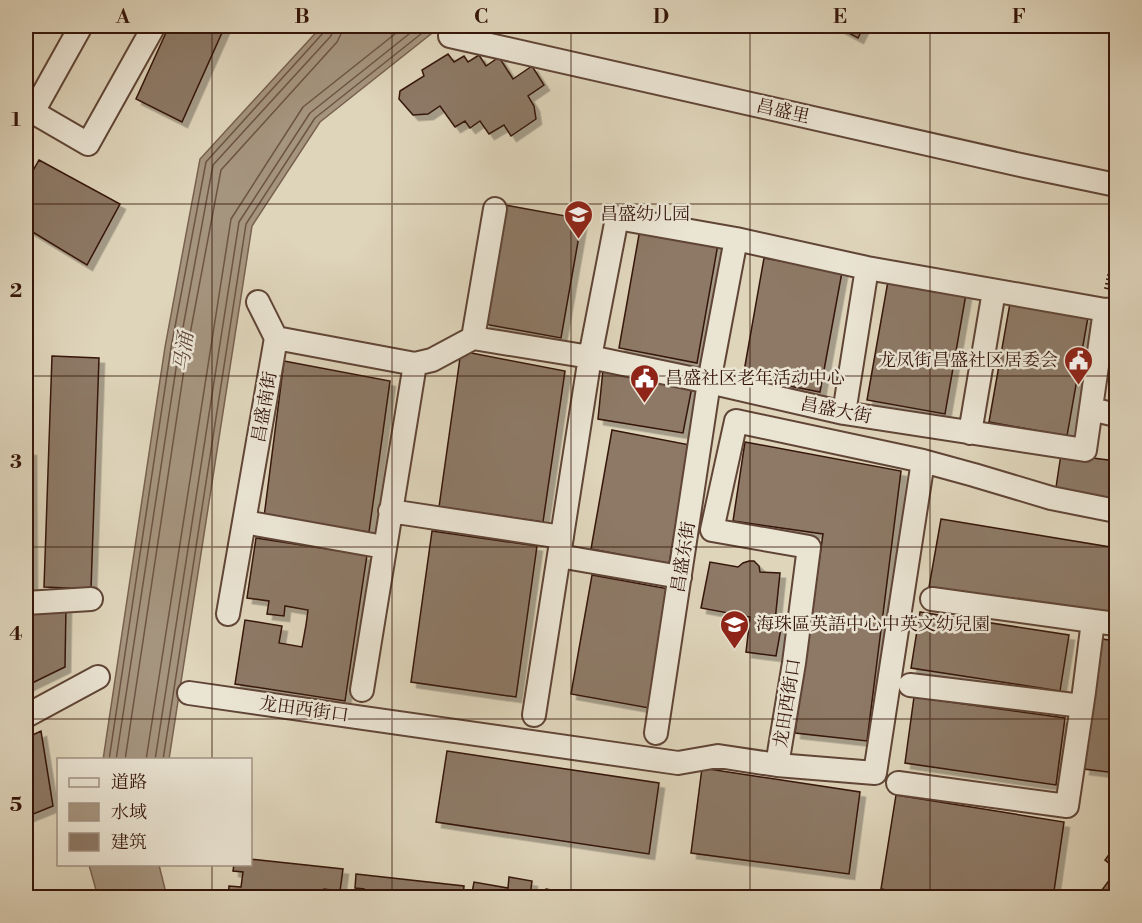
<svg xmlns="http://www.w3.org/2000/svg" width="1142" height="923" font-family="'Libre Bodoni','Noto Serif SC',serif">
	<style>
		.water { fill: #a5947e; stroke: #78614f; stroke-width: 1.5 }
		.lines { fill: none; stroke-linecap: round; stroke-linejoin: round }
		.shore { stroke: #6d5444; stroke-width: 1.5 }
		.building { fill: #8d7966; stroke: #351509; stroke-width: 1.5; filter: url(#shadow) }
		.minor-casing { stroke: #604536; stroke-width: 26 }
		.path { stroke: #351509; stroke-width: 4; stroke-dasharray: 1.5 3; stroke-linecap: butt }
		.minor { stroke: #eae4d3; stroke-width: 22 }
		.grid { fill: none; stroke: #351509; stroke-width: 1.5; stroke-opacity: 0.55 }
		.labels { text-anchor: middle; stroke-width: 5; stroke-linejoin: round; paint-order: stroke }
		.street-label { font-size: 18px; fill: #351509; stroke: #eae4d3 }
		.poi-label { font-size: 18px; fill: #351509; stroke: #eae4d3; text-anchor: start }
		.water-label { font-size: 20px; font-style: italic; fill: #624838; stroke: #eae4d3 }
		.neatline { fill: none; stroke: #351509; stroke-width: 2 }
		.grid-label { font-size: 20px; text-anchor: middle; font-weight: bold; fill: #351509 }
	</style>
	<defs>
		<filter id="shadow"><feDropShadow dx="5.5" dy="5.5" stdDeviation="0" flood-color="#0004"/></filter>
	</defs>
	<rect width="100%" height="100%" fill="#dfd5bb"/>
	<filter id="stains"><feTurbulence type="fractalNoise" baseFrequency=".00333" numOctaves="4"/><feColorMatrix values="0 0 0 0 .2 0 0 0 0 .09 0 0 0 0 .02 0 0 0 .5 -.17"/></filter>
	<radialGradient id="worn" r=".72"><stop offset=".6" stop-color="#630" stop-opacity="0"/><stop offset="1" stop-color="#630" stop-opacity=".3"/></radialGradient>
	<path class="water" d="M322 26H441L320 122 252 226 169 759 103 760 165 347 200 159Z
		M89 865H159L167 897H98Z"/>
	<g class="lines">
		<path class="shore" d="M109 760 171 348 206 162 324 32 326 26
			M116 760 179 349 213 165 330 37 333 32V26
			M125 760 187 350 221 170 337 42 341 34 342 26
			M146 760 231 219 303 107 405 26
			M155 760 239 222 310 113 419 26
			M163 760 246 224 315 118 431 26"/>
	</g>
	<path class="building" d="M169 26H225L182 122 136 99Z
		M836 26H864L858 38Z
		M448 54 454 62 464 56 468 62 479 55 486 66 499 57 513 79 532 66 544 85 528 96 534 106 536 119 511 136 504 125 489 134 480 121 470 128 465 121 455 127 440 106 428 114 413 115 399 99 400 91 424 76 422 70Z
		M39 160 120 204 87 265 26 228V183Z
		M505 205 582 219 561 338 484 324Z
		M640 229 718 244 697 363 619 348Z
		M764 258 842 272 820 392 743 377Z
		M888 281 966 294 945 414 867 400Z
		M1010 303 1088 317 1067 436 989 422Z
		M461 351 565 371 543 522 439 507Z
		M52 356 99 358 91 589 44 587Z
		M284 361 390 381 369 532 264 517Z
		M603 370 692 387 683 433 598 419Z
		M612 430 690 445 669 564 591 549Z
		M745 442 901 471 867 741 795 733 823 534 733 521Z
		M26 450H31L32 586H26Z
		M1061 454 1116 461V502L1055 494Z
		M941 519 1116 548V613L929 587Z
		M432 531 537 546 516 697 411 682Z
		M256 538 367 555 345 701 235 684 245 620 282 626 279 643 302 647 306 625 308 610 285 606 284 616 267 614 269 601 247 598Z
		M749 561H754L759 566 760 572 780 573 775 621 782 623 776 656 746 652 750 617 701 608 710 562 738 567 743 563Z
		M592 575 669 589 649 708 571 694Z
		M66 606 65 667 26 686V610Z
		M920 612 1069 635 1060 691 911 668Z
		M1102 639 1116 641V773L1084 769Z
		M914 697 1065 718 1056 785 905 763Z
		M41 731 53 806 26 817V738Z
		M447 751 659 783 649 854 436 822Z
		M702 768 860 792 849 874 691 853Z
		M896 795 1064 822 1053 898H932L881 889Z
		M1116 845V869L1105 860Z
		M250 859 343 869 340 891 324 889 323 898H228L229 886 241 887 243 872 233 871 234 864H250Z
		M1116 871V898H1096Z
		M356 874 464 886 463 898H363L364 889 355 888Z
		M509 877 532 881 530 896 539 898H471L474 882 508 888Z
		M546 889 562 892 561 898H542Z"/>
	<g class="lines">
		<defs>
			<path id="minor" d="M450 36 1025 166 1116 185
				M26 108 88 144 154 26
				M33 112 81 26
				M258 302 276 338
				M473 338 495 209
				M1091 409 1116 415
				M844 413 867 268
				M970 433 994 291
				M390 511 562 537
				M244 522 384 547
				M559 556 680 577
				M932 599 1093 621
				M26 603 91 599
				M228 614 276 338 415 364
				M910 685 1082 706
				M362 690 415 364 432 360 473 338 590 357 709 382 844 413 1085 450 1105 310
				M189 693 678 763 718 756 777 765 794 663 809 547 712 530 736 421 923 461 974 475 1051 498 1116 511
				M534 715 590 357 617 218 736 239 867 268 1105 310 1116 309
				M26 716 98 677
				M656 733 709 382 736 239
				M777 765 875 773 923 461
				M898 783 1067 806 1084 692 1093 621 1116 624"/>
		</defs>
		<use href="#minor" class="minor-casing"/>
		<path class="path" d="M1106 289 1116 243"/>
		<use href="#minor" class="minor"/>
	</g>
	<path class="grid" d="M212 26V760M392 26V898M571 26V898M750 26V898M930 26V898M26 204H1116M26 376H1116M26 547H1116M26 719H1116M212 864V898"/>
	<defs>
		<symbol id="school-pin" viewBox="-11 -11 22 30"><path d="M0 17L-7.5 6A9.5 9.5 0 1 1 7.5 6Z" fill="#8f2418" stroke="#eae4d3"/><path d="M0-5L7-2L0 1L-7-2ZM-4 1L0 2.5L4 1V4Q0 6-4 4Z" fill="#fff"/></symbol>
		<symbol id="civic-pin" viewBox="-11 -11 22 30"><path d="M0 17L-7.5 6A9.5 9.5 0 1 1 7.5 6Z" fill="#8f2418" stroke="#eae4d3"/><path d="M-.6-6.5H3V-4.5H.6V-3L4-1V1h2V6H-6V1h2V-1L-.6-3ZM-1.2 2.5V6h2.4V2.5Z" fill="#fff"/></symbol>
	</defs>
	<g fill-rule="evenodd">
		<use href="#school-pin" x="562" y="198" width="33" height="45"/>
		<use href="#civic-pin" x="1062" y="344" width="33" height="45"/>
		<use href="#civic-pin" x="628" y="362" width="33" height="45"/>
		<use href="#school-pin" x="718" y="608" width="33" height="45"/>
	</g>
	<g class="labels">
		<g class="street-label">
			<text transform="translate(783 111) rotate(13)" y="6">昌盛里</text>
			<text transform="translate(264 407) rotate(-80)" y="6">昌盛南街</text>
			<text transform="translate(836 410) rotate(11)" y="6">昌盛大街</text>
			<text transform="translate(683 557) rotate(-81)" y="6">昌盛东街</text>
			<text transform="translate(787 703) rotate(-81)" y="6">龙田西街口</text>
			<text transform="translate(304 709) rotate(8)" y="6">龙田西街口</text>
		</g>
		<g class="poi-label">
			<text x="600" y="220">昌盛幼儿园</text>
			<text x="1058" y="366" text-anchor="end">龙凤街昌盛社区居委会</text>
			<text x="665" y="384">昌盛社区老年活动中心</text>
			<text x="756" y="630">海珠區英語中心中英文幼兒園</text>
		</g>
		<g class="water-label">
			<text transform="translate(183 352) rotate(-82)" y="7">马涌</text>
		</g>
	</g>
	<rect width="1142" height="923" fill="none" stroke="#dfd5bb" stroke-width="66"/>
	<rect x="57" y="758" width="195" height="108" fill="#eae4d3" stroke="#a29182" stroke-width="1.5"/>
	<rect x="69" y="778" width="30" height="9" fill="#eae4d3" stroke="#a29182" stroke-width="1.5"/>
	<text x="111" y="788" font-size="18" fill="#351509">道路</text>
	<rect x="69" y="803" width="30" height="18" fill="#a5947e" stroke="#a29182" stroke-width="1.5"/>
	<text x="111" y="818" font-size="18" fill="#351509">水域</text>
	<rect x="69" y="833" width="30" height="18" fill="#8d7966" stroke="#a29182" stroke-width="1.5"/>
	<text x="111" y="848" font-size="18" fill="#351509">建筑</text>
	<rect x="33" y="33" width="1076" height="857" class="neatline"/>
	<g class="grid-label">
		<text x="123" y="23">A</text>
		<text x="302" y="23">B</text>
		<text x="481" y="23">C</text>
		<text x="661" y="23">D</text>
		<text x="840" y="23">E</text>
		<text x="1019" y="23">F</text>
		<text x="16" y="126">1</text>
		<text x="16" y="297">2</text>
		<text x="16" y="468">3</text>
		<text x="16" y="640">4</text>
		<text x="16" y="811">5</text>
	</g>
	<rect width="100%" height="100%" filter="url(#stains)"/>
	<rect width="100%" height="100%" fill="url(#worn)"/>
</svg>
